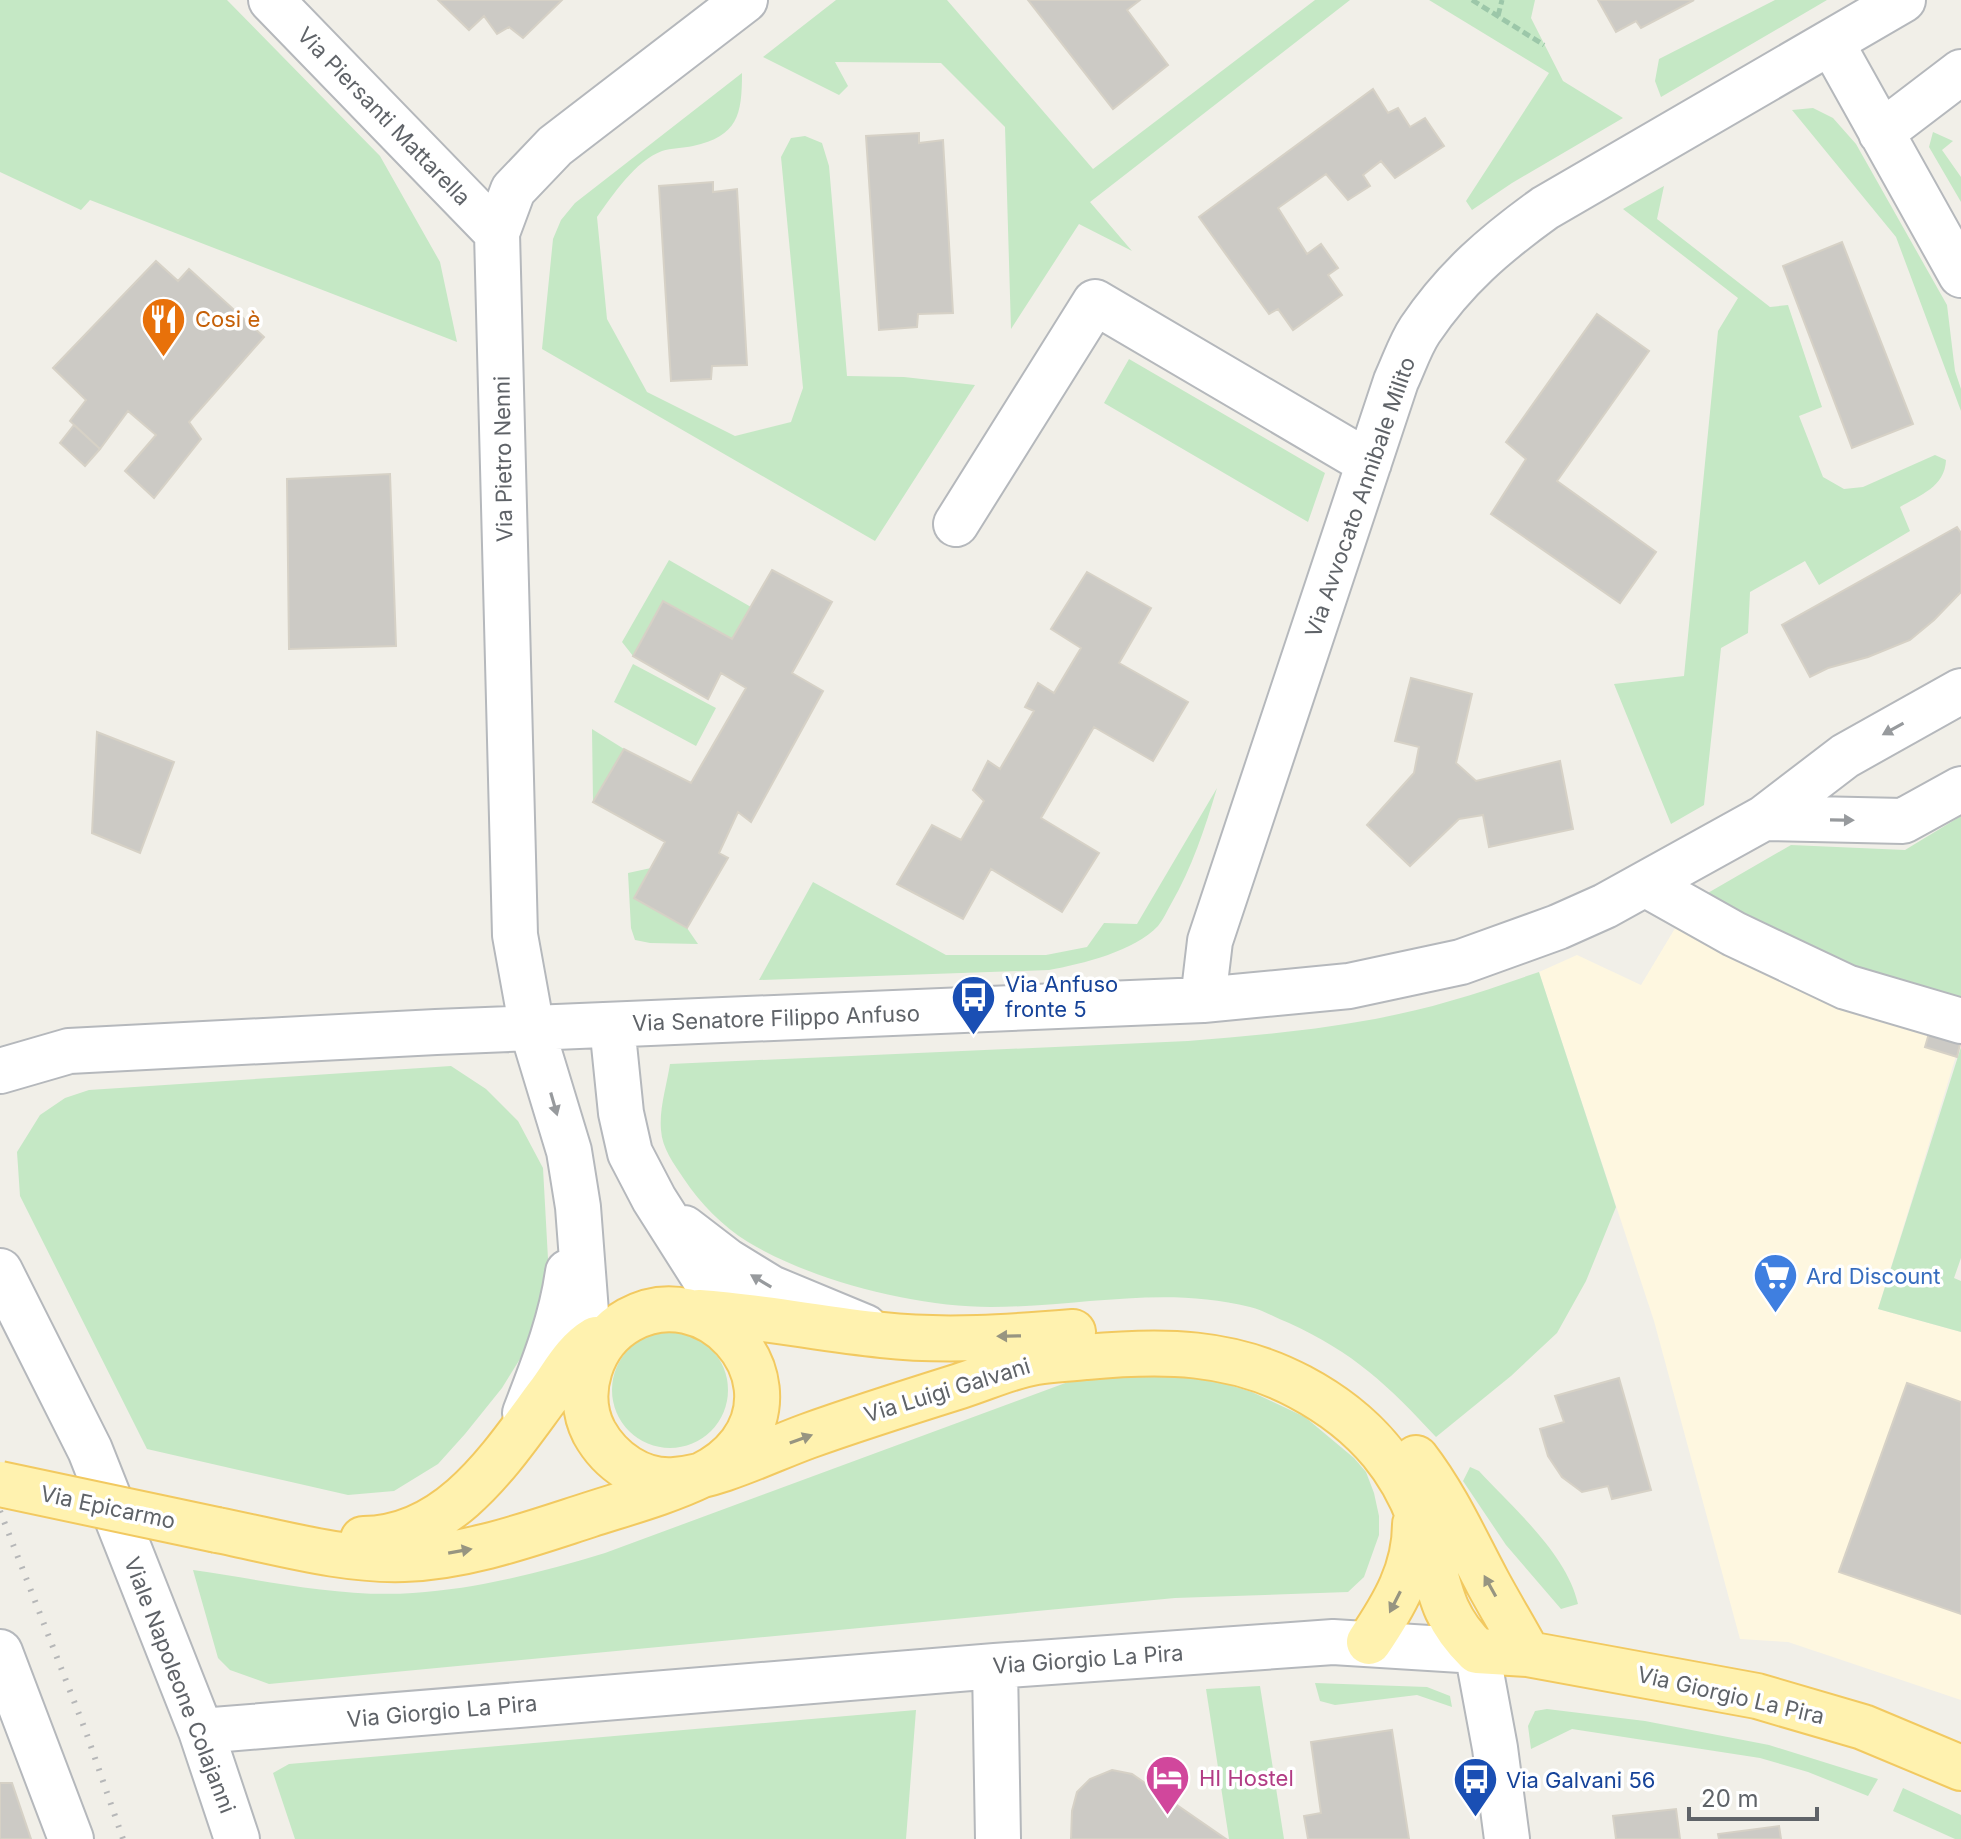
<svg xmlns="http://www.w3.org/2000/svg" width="1961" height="1839" font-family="Inter,sans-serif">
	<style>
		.commercial { fill: #fef7e0 }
		.green { fill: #c5e8c5 }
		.building { fill: #cccac5; stroke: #d6d1c6; stroke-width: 2 }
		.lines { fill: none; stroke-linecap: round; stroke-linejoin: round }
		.minor-casing { stroke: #b5b8bc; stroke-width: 48 }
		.major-casing { stroke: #f2c960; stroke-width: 48 }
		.path { stroke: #9cc7a9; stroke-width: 5; stroke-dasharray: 8 4; stroke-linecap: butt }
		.minor { stroke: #fff; stroke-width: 44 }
		.major { stroke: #fff2af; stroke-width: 44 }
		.rail { stroke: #b6b7b8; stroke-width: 6; stroke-dasharray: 2 10; stroke-linecap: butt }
		.major-bridge-casing { stroke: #f2c960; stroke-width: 48; stroke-linecap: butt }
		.major-bridge { stroke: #fff2af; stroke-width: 44 }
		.oneway { fill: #979a9d }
		.oneway2 { fill: #979581 }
		.labels { text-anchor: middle; stroke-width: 7; stroke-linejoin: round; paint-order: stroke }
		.street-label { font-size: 22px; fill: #5f6368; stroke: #fff }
		.food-label { font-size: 22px; fill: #c56008; stroke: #fff; text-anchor: start }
		.transit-label { font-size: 22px; fill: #164399; stroke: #fff; text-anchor: start }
		.shop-label { font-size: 22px; fill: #366cbe; stroke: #fff; text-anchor: start }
		.hotel-label { font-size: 22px; fill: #b23c85; stroke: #fff; text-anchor: start }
	</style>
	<rect width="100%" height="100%" fill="#f1efe8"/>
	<path class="commercial" d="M1680 920 1961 1040 1878 1309 1961 1332V1700L1788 1642 1740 1639 1654 1321 1539 972 1577 955 1641 985Z"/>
	<path class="green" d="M0 0H227L380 156 440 262 457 342 90 200 81 210 0 172Z
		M836 0H947L1093 169 1315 0H1350L1090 202 1132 251 1079 224 1011 329 1005 127 941 63 835 62 848 86 839 95 763 57Z
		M1429 0H1535L1531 18 1563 81 1623 118 1512 183 1472 210 1466 201 1549 73Z
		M1775 0H1827L1661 97 1655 81 1659 59Z
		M742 73C742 115 738 136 693 146 683 148 671 148 662 151 635 161 613 195 597 217L607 319 647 392 735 436 791 422 803 388 781 157 791 138 805 136 822 143 829 166 847 376 904 377 975 385 875 541 542 349 553 239 561 220 575 203Z
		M1813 108 1833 118 1856 144 1947 305 1955 371 1961 389V411L1896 237 1792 110Z
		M1933 132 1953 141 1942 150 1961 177V202L1929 147Z
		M1664 186 1657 219 1770 307 1788 305 1822 407 1799 416 1823 477 1844 489 1863 487 1935 455 1946 460C1945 487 1920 495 1900 507L1910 531 1819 585 1805 561 1750 592 1748 633 1721 648 1704 805 1671 824 1614 684 1684 676 1718 331 1738 298 1623 209Z
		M1129 359 1325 473 1308 522 1104 403Z
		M669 560 751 607 732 639 663 601 633 656 622 642Z
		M633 664 716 708 696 746 614 702Z
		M592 729 624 749 593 802Z
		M1217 788C1205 828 1192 868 1171 904 1167 911 1163 920 1158 926 1135 951 1082 964 1049 970L759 980 813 882 946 955H1046L1087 947 1104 923 1137 924Z
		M1961 816V1008L1846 975 1694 901 1791 845 1905 850Z
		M651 868 634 898 687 928 698 944 650 943 635 940 631 928 628 873Z
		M1539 972 1616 1207 1586 1281 1557 1333 1511 1376 1436 1437C1389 1386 1353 1352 1289 1323 1276 1318 1263 1310 1250 1307 1163 1285 1078 1307 991 1307 915 1307 813 1281 748 1242 722 1226 700 1203 684 1179 674 1164 662 1148 661 1130 659 1109 667 1084 670 1064L1188 1041C1275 1034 1366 1026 1450 1001 1480 993 1509 982 1539 972Z
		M1961 1047V1258L1954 1278 1961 1281V1332L1878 1309Z
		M451 1066 486 1089 518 1121 543 1168 548 1259 533 1338 502 1388 465 1434 438 1464 394 1491 348 1495 147 1449 20 1196 17 1152 40 1115 65 1098 89 1090Z
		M612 1390a58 58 0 1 1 116 0a58 58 0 1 1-116 0Z
		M1139 1370 1210 1379 1252 1392 1305 1417 1354 1458 1366 1472 1374 1493 1379 1516V1535L1364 1577 1348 1592 1175 1598 269 1684 230 1670 218 1658 193 1570C264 1580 340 1598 413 1593 478 1589 542 1572 605 1553L1068 1382 1101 1374Z
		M1470 1467 1479 1471C1513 1508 1567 1554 1578 1604L1561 1609 1506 1545 1463 1481Z
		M1315 1683 1427 1687 1450 1696 1452 1707 1417 1695 1335 1705 1320 1701Z
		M1260 1686 1284 1839H1229L1206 1689Z
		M1547 1709 1645 1721 1769 1745 1878 1779 1868 1796 1808 1772 1760 1758 1572 1729 1531 1749 1528 1726 1535 1711Z
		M916 1710 906 1839H295L273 1773 289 1764Z
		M1903 1788 1961 1815V1839H1955L1893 1811Z"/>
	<path class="building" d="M438 0H562L523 38 509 27 497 34 484 16 469 30Z
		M1028 0H1140L1127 10 1168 65 1113 109Z
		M1598 0H1694L1641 28 1636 21 1616 32Z
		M1373 89 1388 113 1398 108 1410 127 1425 118 1444 146 1395 178 1381 161 1363 175 1370 186 1348 200 1326 174 1278 208 1307 254 1321 244 1338 268 1328 275 1342 295 1293 330 1278 309 1269 314 1199 217Z
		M919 133V143L943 140 953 313 918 314 917 327 879 330 866 136Z
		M713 182V192L737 189 747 365 712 366 711 379 671 381 659 186Z
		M1842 242 1913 424 1852 448 1783 266Z
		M156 261 178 281 189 269 264 337 189 422 201 439 154 498 125 471 156 435 128 411 100 449 70 421 86 400 53 368Z
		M1597 314 1649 351 1557 481 1656 552 1620 603 1491 514 1526 459 1506 442Z
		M74 425 100 449 85 466 60 443Z
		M390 474 396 646 289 649 287 479Z
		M1957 527 1961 533V592L1934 620 1910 640 1868 657 1828 668 1810 677 1782 625Z
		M772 570 832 602 792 673 823 691 751 822 738 812 719 853 728 858 687 928 634 898 665 842 593 802 624 749 691 783 746 688 721 673 708 699 633 656 663 601 732 639Z
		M1087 572 1151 608 1119 663 1188 702 1153 761 1094 727 1041 818 1099 853 1062 912 991 869 963 919 897 884 932 825 961 840 984 801 973 790 988 761 1000 769 1034 711 1025 707 1038 683 1054 693 1081 648 1051 629Z
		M1411 678 1472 694 1456 763 1476 781 1560 761 1573 829 1489 847 1483 815 1459 819 1410 866 1367 825 1414 773 1419 747 1395 741Z
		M97 732 174 762 140 853 92 833Z
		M1930 1030 1961 1040 1957 1057 1925 1047Z
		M1619 1378 1651 1490 1612 1499 1608 1486 1582 1492 1562 1477 1548 1456 1540 1429 1564 1422 1555 1396Z
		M1907 1383 1961 1402V1614L1839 1572Z
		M1392 1730 1409 1839H1308L1304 1816 1321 1813 1311 1742Z
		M1112 1770 1132 1774 1226 1839H1071L1072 1811 1077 1792 1090 1779Z
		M0 1783H12L31 1839H0Z
		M1676 1809 1680 1839H1616L1613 1816Z
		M1779 1826 1781 1839H1719L1718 1834Z"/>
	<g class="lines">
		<defs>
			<path id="minor" d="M271 0 497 233
				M1831 42 1961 275
				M1881 133 1961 72
				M956 524 1095 302 1369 463
				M1764 818 1903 821 1961 789
				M1645 884 1734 934 1846 987 1961 1021
				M1203 1000 1210 941 1396 381C1404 364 1410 345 1420 330 1455 278 1495 244 1545 208L1903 0
				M612 1025 621 1113 630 1153 654 1199 727 1314 739 1342
				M0 1071 69 1051 436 1032 1203 1000 1349 986 1461 962 1558 927 1605 906 1764 818 1845 756 1961 691
				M684 1228 727 1261 771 1288 865 1327
				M0 1271 90 1450 201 1731 237 1839
				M590 1365 578 1207 569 1151 532 1029 515 935 497 233 513 190 555 146 745 0
				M525 1413C543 1366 561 1322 568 1272
				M0 1652 71 1839
				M995 1666 998 1839
				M201 1731 995 1666 1333 1642 1477 1651 1495 1748 1507 1839"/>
			<path id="major" d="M699 1312C761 1316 821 1329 882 1335 945 1342 1010 1337 1073 1332
				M1416 1458C1446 1497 1465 1540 1488 1583 1501 1607 1515 1630 1528 1654
				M217 1530C278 1542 342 1561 404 1559 467 1557 530 1534 589 1515 626 1503 667 1492 702 1475 717 1468 731 1457 741 1444 794 1372 706 1277 629 1320 591 1341 574 1393 594 1432 610 1461 641 1483 675 1480 718 1476 767 1451 808 1436 858 1418 909 1402 960 1386 985 1378 1011 1366 1036 1362 1053 1359 1070 1359 1086 1357 1162 1350 1231 1350 1300 1387 1366 1422 1409 1472 1428 1545 1440 1590 1442 1617 1477 1651L1528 1654 1757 1696 1863 1727 1961 1768
				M363 1539C450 1539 501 1458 548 1395 563 1375 574 1352 596 1339
				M1369 1642C1394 1605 1415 1570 1415 1524"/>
		</defs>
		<use href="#minor" class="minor-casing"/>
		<use href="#major" class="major-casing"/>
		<path class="path" d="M1472 0 1544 45
			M1498 16 1502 0"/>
		<use href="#minor" class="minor"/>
		<use href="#major" class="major"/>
		<path class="rail" d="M0 1511 86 1732 123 1839"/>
		<defs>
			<path id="major-bridge" d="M0 1484 217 1530"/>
		</defs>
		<use href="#major-bridge" class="major-bridge-casing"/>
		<use href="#major-bridge" class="major-bridge"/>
	</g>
	<defs><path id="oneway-solid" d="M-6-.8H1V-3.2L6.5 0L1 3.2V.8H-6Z" transform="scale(2)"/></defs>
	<g class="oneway">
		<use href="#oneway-solid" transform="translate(1893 729) rotate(151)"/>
		<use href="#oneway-solid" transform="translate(1842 820) rotate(1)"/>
		<use href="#oneway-solid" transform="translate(554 1104) rotate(74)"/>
		<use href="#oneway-solid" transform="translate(761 1281) rotate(-149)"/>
	</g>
	<g class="oneway2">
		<use href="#oneway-solid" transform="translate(1009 1336) rotate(179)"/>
		<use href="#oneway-solid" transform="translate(801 1439) rotate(-20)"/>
		<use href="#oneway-solid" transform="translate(460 1551) rotate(-10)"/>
		<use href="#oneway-solid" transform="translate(1490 1586) rotate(-119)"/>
		<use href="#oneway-solid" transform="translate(1395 1602) rotate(117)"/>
	</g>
	<defs>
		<symbol id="restaurant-pin" viewBox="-11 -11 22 30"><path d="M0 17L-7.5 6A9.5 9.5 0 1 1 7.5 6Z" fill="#e8710a" stroke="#fff"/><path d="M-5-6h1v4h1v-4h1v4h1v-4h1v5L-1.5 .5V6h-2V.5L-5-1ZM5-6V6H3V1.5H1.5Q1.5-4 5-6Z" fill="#fff"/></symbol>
		<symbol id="bus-pin" viewBox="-11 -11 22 30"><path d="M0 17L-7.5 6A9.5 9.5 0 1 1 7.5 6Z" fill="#1a4fb4" stroke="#fff"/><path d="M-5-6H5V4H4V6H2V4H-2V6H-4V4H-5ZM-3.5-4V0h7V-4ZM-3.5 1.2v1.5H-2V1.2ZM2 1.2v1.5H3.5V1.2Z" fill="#fff"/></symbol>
		<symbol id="supermarket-pin" viewBox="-11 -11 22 30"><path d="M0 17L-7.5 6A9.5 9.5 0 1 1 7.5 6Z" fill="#3f7fe0" stroke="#fff"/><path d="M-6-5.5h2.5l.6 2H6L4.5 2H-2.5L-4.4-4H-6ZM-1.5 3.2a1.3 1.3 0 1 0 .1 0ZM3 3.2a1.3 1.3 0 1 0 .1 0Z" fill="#fff"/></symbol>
		<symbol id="hotel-pin" viewBox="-11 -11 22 30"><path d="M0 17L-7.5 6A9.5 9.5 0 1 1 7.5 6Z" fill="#d1479c" stroke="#fff"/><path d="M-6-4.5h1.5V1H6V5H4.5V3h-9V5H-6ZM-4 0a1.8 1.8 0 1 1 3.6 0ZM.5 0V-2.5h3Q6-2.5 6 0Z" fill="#fff"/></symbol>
	</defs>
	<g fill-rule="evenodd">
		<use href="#restaurant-pin" x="138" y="294" width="51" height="69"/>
		<use href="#bus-pin" x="948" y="972" width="51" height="69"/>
		<use href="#supermarket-pin" x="1750" y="1250" width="51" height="69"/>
		<use href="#hotel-pin" x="1142" y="1752" width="51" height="69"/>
		<use href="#bus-pin" x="1450" y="1754" width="51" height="69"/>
	</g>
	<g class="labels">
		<g class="street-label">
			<text transform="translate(384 116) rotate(46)" y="8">Via Piersanti Mattarella</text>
			<text transform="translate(503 459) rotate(-91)" y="8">Via Pietro Nenni</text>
			<text transform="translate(1360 497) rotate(-71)" y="8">Via Avvocato Annibale Milito</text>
			<text transform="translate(776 1018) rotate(-2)" y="8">Via Senatore Filippo Anfuso</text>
			<text transform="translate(947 1390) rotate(-17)" y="8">Via Luigi Galvani</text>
			<text transform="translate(108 1507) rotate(12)" y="8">Via Epicarmo</text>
			<text transform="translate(1088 1659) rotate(-4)" y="8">Via Giorgio La Pira</text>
			<text transform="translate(180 1685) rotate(69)" y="8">Viale Napoleone Colajanni</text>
			<text transform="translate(1731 1695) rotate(13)" y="8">Via Giorgio La Pira</text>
			<text transform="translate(442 1711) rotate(-5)" y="8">Via Giorgio La Pira</text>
		</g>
		<g class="food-label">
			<text x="195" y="327">Cosi è</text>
		</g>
		<g class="transit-label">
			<text x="1005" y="992">Via Anfuso<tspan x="1005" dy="25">fronte 5</tspan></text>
			<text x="1506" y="1788">Via Galvani 56</text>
		</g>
		<g class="shop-label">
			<text x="1806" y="1284">Ard Discount</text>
		</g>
		<g class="hotel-label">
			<text x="1199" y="1786">HI Hostel</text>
		</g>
	</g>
	<path d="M1689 1807v12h128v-12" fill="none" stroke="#5f6368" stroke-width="4"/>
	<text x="1701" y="1807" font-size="24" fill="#5f6368" stroke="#ffffff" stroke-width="6" paint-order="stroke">20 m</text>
</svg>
